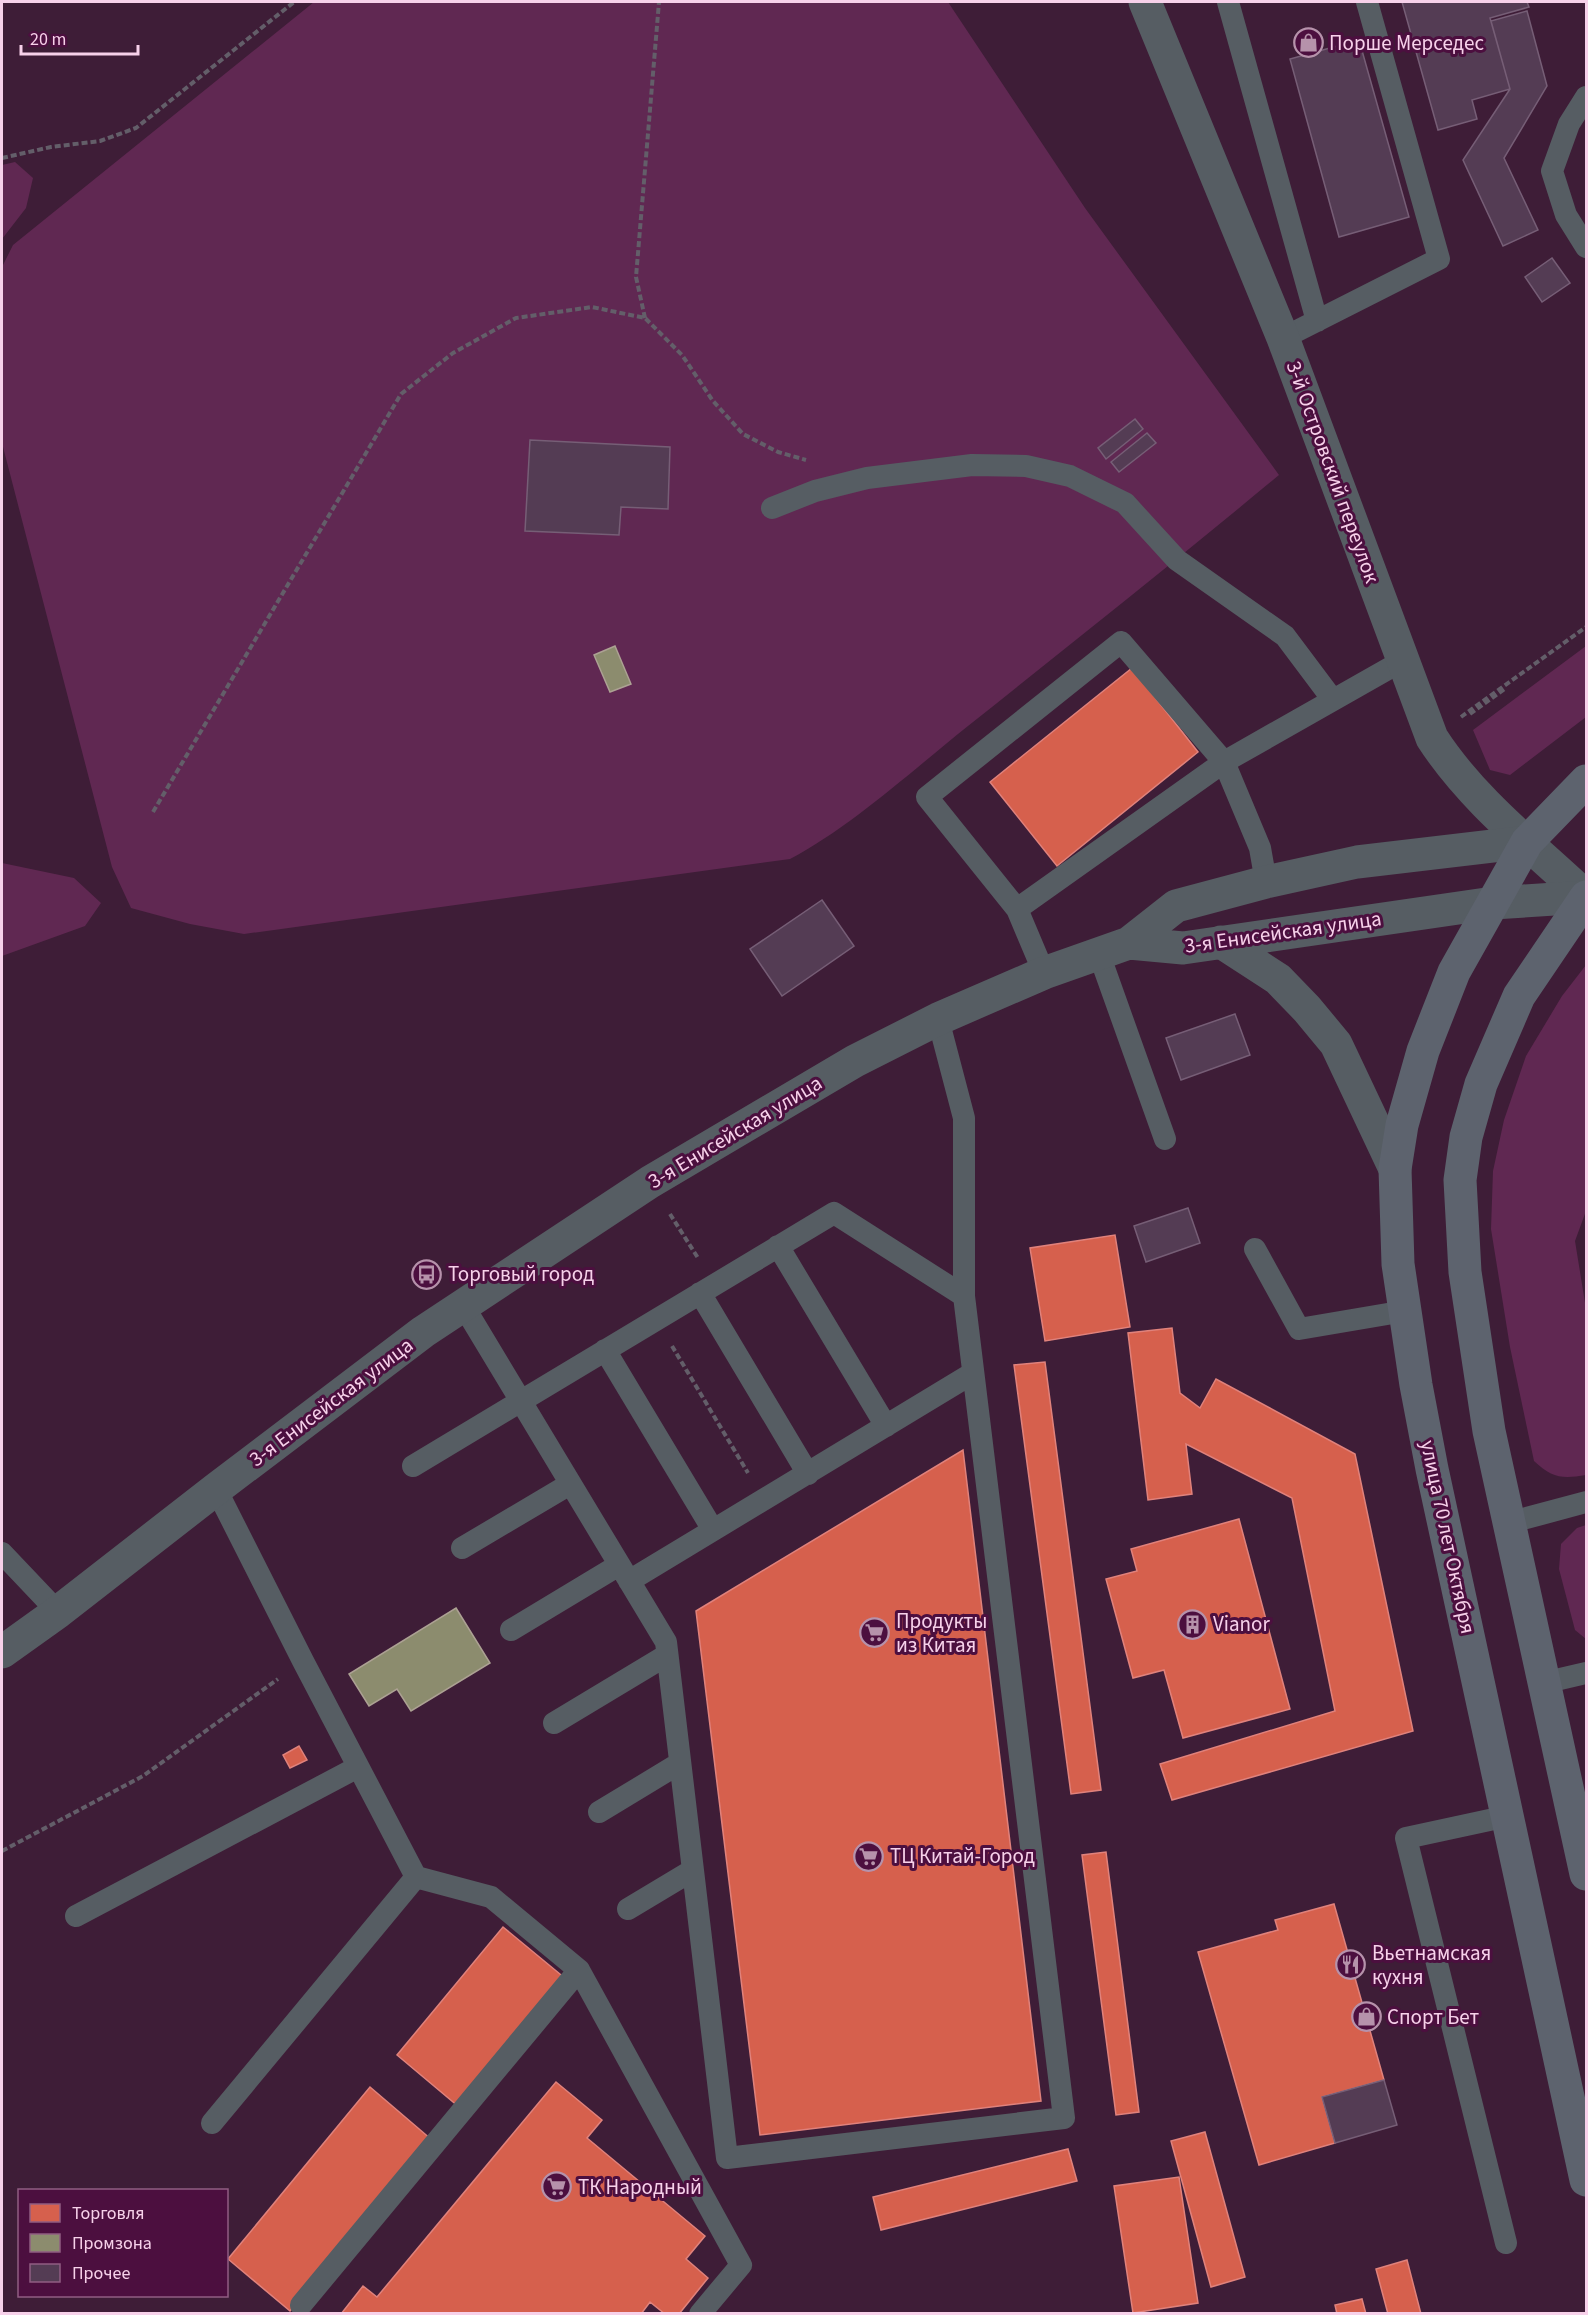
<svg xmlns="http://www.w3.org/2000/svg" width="1588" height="2315" font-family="'Source Sans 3',sans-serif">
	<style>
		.green { fill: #602852 }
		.shops { fill: #d6604d; stroke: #e0827c; stroke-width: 1.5 }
		.industry { fill: #8c8c6e; stroke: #aca193; stroke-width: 1.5 }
		.building { fill: #543c54; stroke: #765e76; stroke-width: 1.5 }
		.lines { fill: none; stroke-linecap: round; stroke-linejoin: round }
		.path { stroke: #635e69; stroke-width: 4; stroke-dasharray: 6 3; stroke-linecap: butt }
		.service { stroke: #565d63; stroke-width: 22 }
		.minor { stroke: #565d63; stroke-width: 33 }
		.tertiary { stroke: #565d63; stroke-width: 33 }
		.primary { stroke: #5d636e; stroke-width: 33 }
		.labels { text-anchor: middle; stroke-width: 6; stroke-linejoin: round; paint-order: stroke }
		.poi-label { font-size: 21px; fill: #f7d1ea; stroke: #4c0f3f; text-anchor: start }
		.street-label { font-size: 21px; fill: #f7d1ea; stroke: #4c0f3f }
	</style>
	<rect width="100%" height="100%" fill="#3e1d37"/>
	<path class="green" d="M314 2H948L1085 208 1279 475C1177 560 1072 643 968 726 914 769 851 827 790 859L244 934 190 924 131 908 112 867 2 443V267L13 245Z
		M15 162 33 178 26 208 2 239V165Z
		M1586 646V717L1510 775 1490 770 1473 730Z
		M2 863 74 878 101 903 85 926 2 956Z
		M1586 965V1211L1575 1241 1586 1309V1475C1562 1479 1552 1478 1534 1461L1510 1347 1491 1229 1493 1171 1504 1120 1526 1056 1562 996Z
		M1586 1525V1639L1575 1630 1559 1569 1561 1544 1577 1528Z"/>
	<path class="shops" d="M1132 668 1198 752 1057 866 990 782Z
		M1115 1235 1130 1327 1045 1341 1030 1248Z
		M1172 1328 1180 1393 1200 1408 1216 1379 1355 1454 1413 1731 1172 1800 1160 1764 1335 1711 1292 1498 1186 1444 1192 1494 1148 1500 1128 1333Z
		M1045 1362 1101 1790 1071 1794 1014 1365Z
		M963 1450 1041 2101 760 2135 696 1611Z
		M1239 1519 1290 1709 1183 1738 1164 1670 1133 1678 1106 1579 1137 1571 1131 1549Z
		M299 1746 307 1760 290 1768 283 1755Z
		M1106 1852 1139 2112 1116 2115 1082 1855Z
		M1334 1904 1384 2080 1322 2097 1335 2143 1259 2165 1198 1952 1278 1930 1275 1920Z
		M503 1927 566 1979 459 2107 397 2055Z
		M556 2082 602 2120 587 2138 705 2236 686 2259 708 2278 679 2314H665L650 2302 641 2314H341L363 2286 377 2297Z
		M370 2087 432 2140 290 2311 228 2259Z
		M1205 2132 1245 2277 1211 2287 1171 2141Z
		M1068 2149 1077 2181 881 2230 873 2197Z
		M1179 2177 1198 2303 1133 2313 1114 2186Z
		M1407 2260 1421 2314H1388L1376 2269Z
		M1362 2299 1366 2314H1337L1335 2305Z"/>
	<path class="industry" d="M615 646 631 684 610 692 594 655Z
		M456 1608 490 1663 411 1711 397 1689 369 1706 349 1674Z"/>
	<path class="building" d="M1402 2H1527L1529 7 1490 18 1510 89 1472 100 1477 119 1438 130Z
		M1527 11 1547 86 1504 158 1538 230 1503 246 1463 160 1510 89 1491 21Z
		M1359 40 1409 217 1339 237 1290 59Z
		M1552 258 1570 283 1542 302 1525 277Z
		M1135 419 1143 429 1106 459 1098 448Z
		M1147 433 1156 443 1119 472 1111 462Z
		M530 440 670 447 668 509 621 507 619 535 525 531Z
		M822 900 854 946 782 996 750 949Z
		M1235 1014 1250 1055 1181 1080 1166 1038Z
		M1188 1208 1200 1243 1146 1262 1134 1226Z
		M1384 2080 1397 2125 1335 2143 1322 2097Z"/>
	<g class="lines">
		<path class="path" d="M2 158 51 147 100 141 136 128 294 2
			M645 318 636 277 659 2
			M1470 714 1506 688
			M1461 717 1586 627
			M153 812 401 394 453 353 516 318 592 307 645 318 682 355 713 401 743 434 778 452 806 460
			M670 1214 698 1258
			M672 1346 748 1473
			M2 1851 143 1776 278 1679"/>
		<path class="service" d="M1228 2 1317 321
			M1586 97 1569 124 1552 171 1566 215 1586 247
			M1283 338 1439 259 1367 2
			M772 508 815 491 867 478 972 465 1026 466 1070 476 1125 503 1177 560 1285 636 1333 700
			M1017 909 1224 762 1402 661
			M1099 954 1165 1139
			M1044 973 1017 909 927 797 1121 642 1224 762 1260 848 1266 882
			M778 1246 886 1426
			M1255 1249 1299 1329 1405 1311
			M700 1293 808 1474
			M463 1305 666 1642 727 2158 1064 2118 964 1296V1118L938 1019
			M605 1350 713 1530
			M413 1466 834 1213 964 1296
			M216 1489 303 1661 416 1877 491 1897 579 1970 741 2265 700 2314
			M1508 1523 1586 1502
			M462 1548 570 1484
			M2 1553 58 1612
			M629 1581 973 1373
			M511 1630 619 1565
			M1543 1683 1586 1673
			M554 1723 667 1655
			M599 1812 680 1763
			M628 1909 693 1870
			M76 1916 358 1767
			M212 2123 416 1877
			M1506 2243 1406 1838 1508 1816
			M301 2305 579 1970"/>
		<path class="minor" d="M1145 2 1283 338 1432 738C1472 800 1533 847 1586 897"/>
		<path class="tertiary" d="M1221 942 1278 979 1307 1009 1336 1044 1395 1169
			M1129 943 1176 906 1266 882 1357 862 1527 842
			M2 1652 58 1612 216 1489 423 1332 650 1182 855 1061 938 1019 1044 973 1129 943 1183 948 1493 903 1586 897"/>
		<path class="primary" d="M1586 781 1527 842 1454 972 1423 1051 1402 1125 1395 1169 1398 1264 1416 1385 1432 1469 1586 2180
			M1586 897 1519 996 1481 1084 1466 1137 1460 1180 1465 1272 1489 1431 1586 1874"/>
	</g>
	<defs>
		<symbol id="shop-ring" viewBox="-11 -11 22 22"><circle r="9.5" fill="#4c0f3f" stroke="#b692ab" stroke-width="1.5"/><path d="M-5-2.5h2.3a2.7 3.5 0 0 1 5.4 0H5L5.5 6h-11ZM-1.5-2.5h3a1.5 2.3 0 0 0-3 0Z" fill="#b692ab"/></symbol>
		<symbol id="bus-ring" viewBox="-11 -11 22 22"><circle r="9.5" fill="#4c0f3f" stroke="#b692ab" stroke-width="1.5"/><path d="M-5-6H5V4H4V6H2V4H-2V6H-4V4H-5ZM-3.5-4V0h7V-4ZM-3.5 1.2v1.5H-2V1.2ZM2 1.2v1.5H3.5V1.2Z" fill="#b692ab"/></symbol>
		<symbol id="building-ring" viewBox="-11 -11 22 22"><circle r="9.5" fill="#4c0f3f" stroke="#b692ab" stroke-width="1.5"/><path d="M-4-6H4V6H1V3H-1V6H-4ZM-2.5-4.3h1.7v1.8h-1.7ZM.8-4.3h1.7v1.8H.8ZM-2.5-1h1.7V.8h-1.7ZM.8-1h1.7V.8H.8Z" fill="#b692ab"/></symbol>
		<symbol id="supermarket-ring" viewBox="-11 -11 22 22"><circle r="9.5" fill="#4c0f3f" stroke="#b692ab" stroke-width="1.5"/><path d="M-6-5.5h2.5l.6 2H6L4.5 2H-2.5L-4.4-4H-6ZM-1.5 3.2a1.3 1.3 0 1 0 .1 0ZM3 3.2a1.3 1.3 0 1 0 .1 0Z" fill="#b692ab"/></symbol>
		<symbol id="restaurant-ring" viewBox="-11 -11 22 22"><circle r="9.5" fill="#4c0f3f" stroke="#b692ab" stroke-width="1.5"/><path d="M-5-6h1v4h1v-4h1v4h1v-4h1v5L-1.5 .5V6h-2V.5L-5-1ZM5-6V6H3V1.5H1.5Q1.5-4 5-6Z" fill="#b692ab"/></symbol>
	</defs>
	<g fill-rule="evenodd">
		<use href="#shop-ring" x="1292" y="26" width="33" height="33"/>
		<use href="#bus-ring" x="410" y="1258" width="33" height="33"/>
		<use href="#building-ring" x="1176" y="1608" width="33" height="33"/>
		<use href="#supermarket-ring" x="858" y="1616" width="33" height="33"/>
		<use href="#supermarket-ring" x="852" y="1840" width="33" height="33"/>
		<use href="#restaurant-ring" x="1334" y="1948" width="33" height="33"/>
		<use href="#shop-ring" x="1350" y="2000" width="33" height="33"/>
		<use href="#supermarket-ring" x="540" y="2170" width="33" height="33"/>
	</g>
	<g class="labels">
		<g class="poi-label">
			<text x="1329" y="50">Порше Мерседес</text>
			<text x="448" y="1281">Торговый город</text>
			<text x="896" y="1628">Продукты<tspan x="896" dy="24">из Китая</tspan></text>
			<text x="1213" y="1631">Vianor</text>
			<text x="890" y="1863">ТЦ Китай-Город</text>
			<text x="1372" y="1960">Вьетнамская<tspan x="1372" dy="24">кухня</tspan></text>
			<text x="1387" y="2024">Спорт Бет</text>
			<text x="578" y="2194">ТК Народный</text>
		</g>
		<g class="street-label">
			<text transform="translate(1333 472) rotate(70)" y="7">3-й Островский переулок</text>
			<text transform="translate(1283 932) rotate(-8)" y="7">3-я Енисейская улица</text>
			<text transform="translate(735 1132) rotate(-31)" y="7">3-я Енисейская улица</text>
			<text transform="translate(331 1402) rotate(-37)" y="7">3-я Енисейская улица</text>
			<text transform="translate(1448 1537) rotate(78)" y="7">улица 70 лет Октября</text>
		</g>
	</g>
	<rect width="1588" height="2315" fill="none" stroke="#f7d1ea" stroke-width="6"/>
	<rect x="18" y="2189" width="210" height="108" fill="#4c0f3f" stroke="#905d83" stroke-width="1.5"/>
	<rect x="30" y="2204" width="30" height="18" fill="#d6604d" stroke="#905d83" stroke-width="1.5"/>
	<text x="72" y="2219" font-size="18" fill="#f7d1ea">Торговля</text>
	<rect x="30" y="2234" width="30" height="18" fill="#8c8c6e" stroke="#905d83" stroke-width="1.5"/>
	<text x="72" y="2249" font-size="18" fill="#f7d1ea">Промзона</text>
	<rect x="30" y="2264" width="30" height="18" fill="#543c54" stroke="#905d83" stroke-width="1.5"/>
	<text x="72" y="2279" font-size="18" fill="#f7d1ea">Прочее</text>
	<path d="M21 45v9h117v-9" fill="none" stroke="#f7d1ea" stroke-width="3"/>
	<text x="30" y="45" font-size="18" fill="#f7d1ea" stroke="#4c0f3f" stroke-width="4.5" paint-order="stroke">20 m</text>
</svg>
